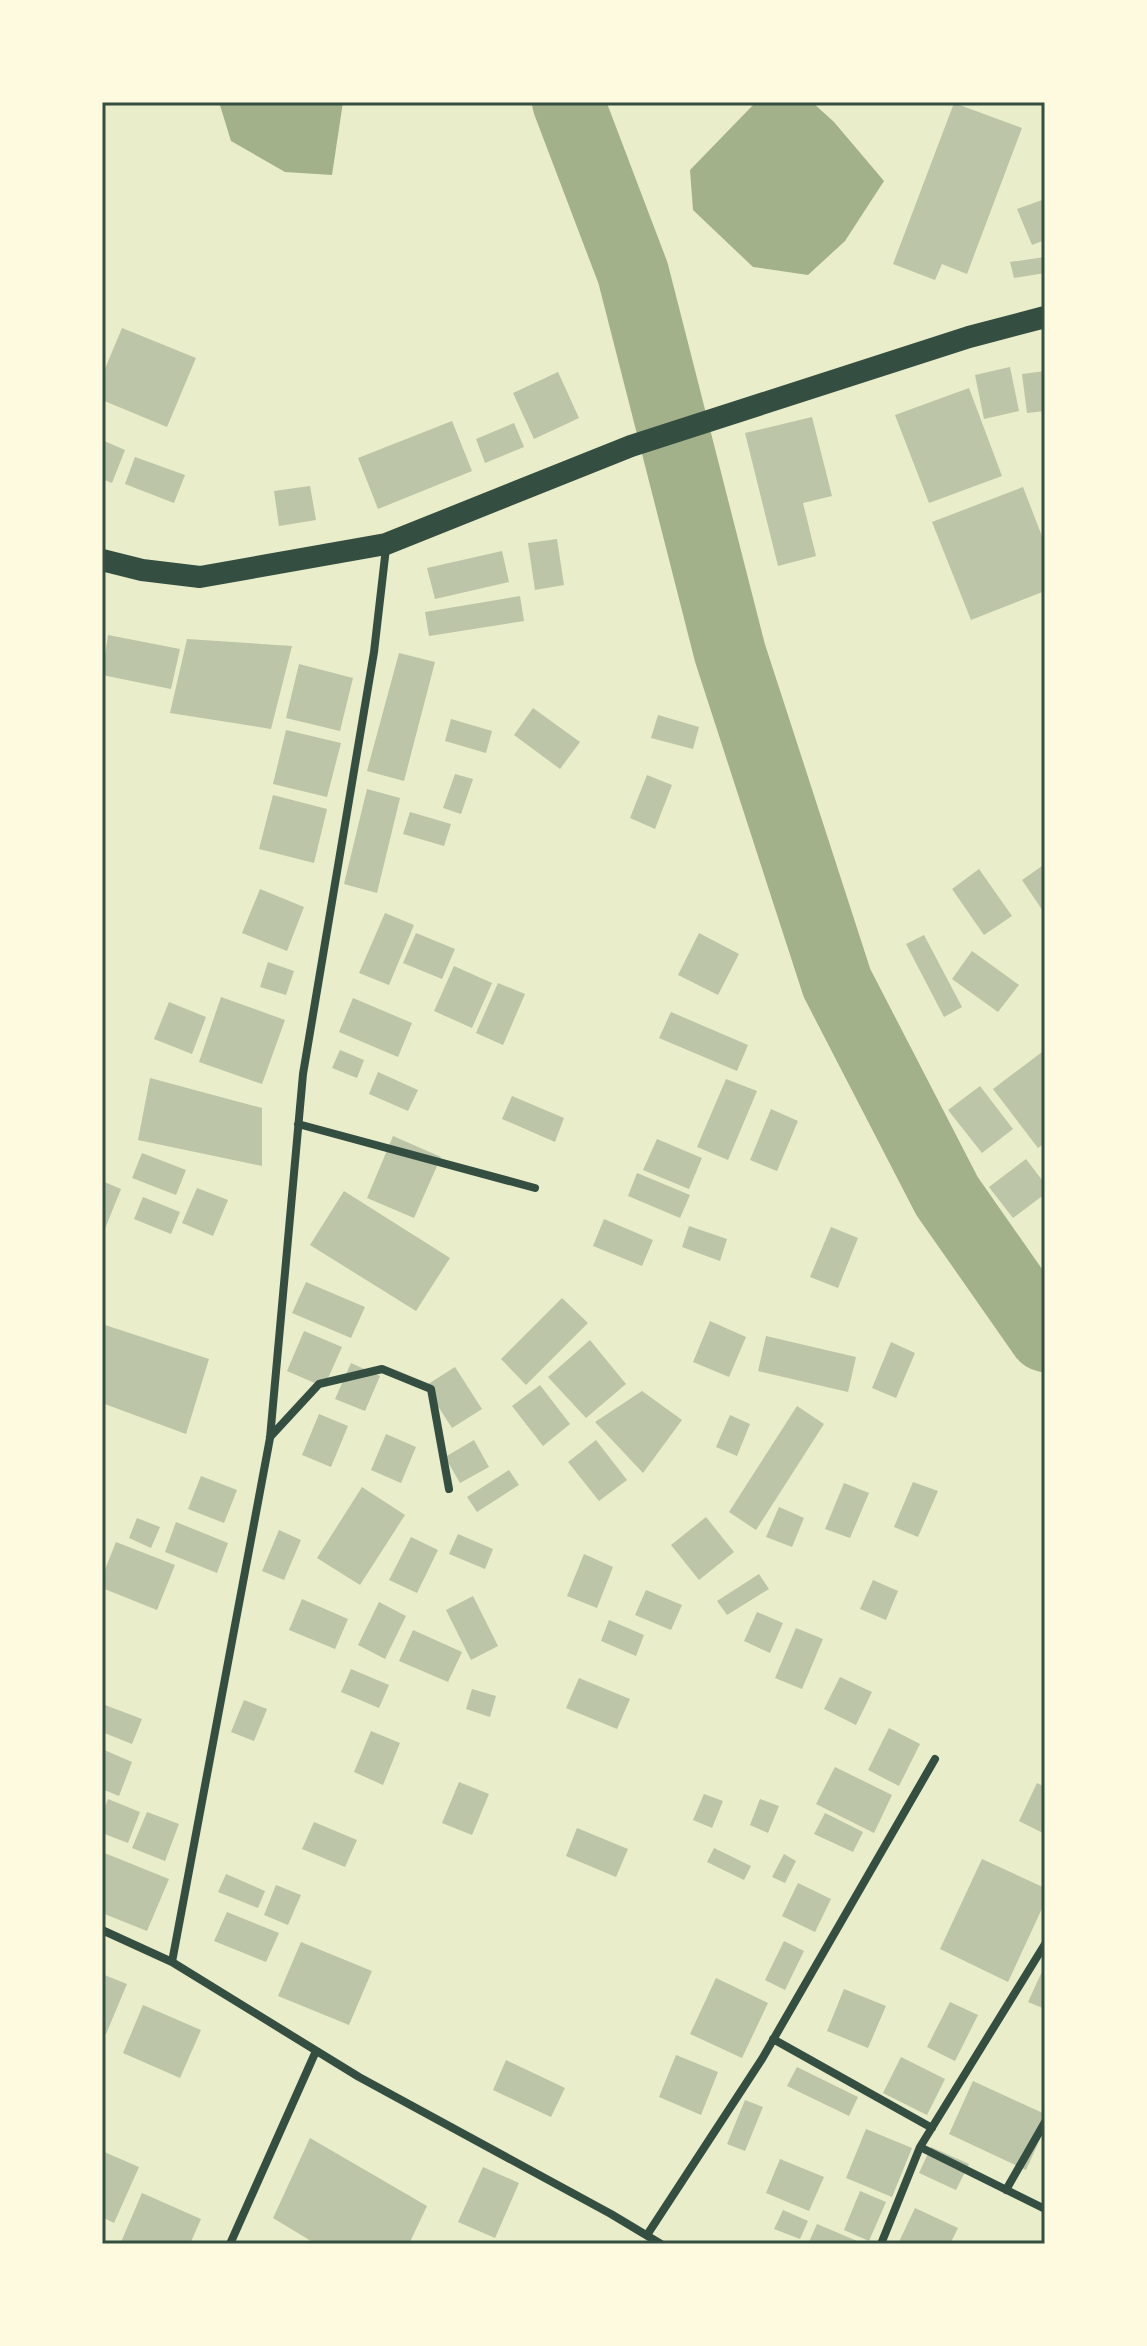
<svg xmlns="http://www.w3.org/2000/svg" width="1147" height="2346" font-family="'IBM Plex Sans',sans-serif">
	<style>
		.water { fill: #a3b18a }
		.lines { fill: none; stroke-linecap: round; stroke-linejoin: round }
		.river { stroke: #a3b18a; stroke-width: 72 }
		.building { fill: #bcc5a7 }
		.minor { stroke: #344e41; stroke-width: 8 }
		.trunk { stroke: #344e41; stroke-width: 22 }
		.neatline { fill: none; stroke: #344e41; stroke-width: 3 }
	</style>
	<rect width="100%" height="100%" fill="#e9edc9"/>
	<path class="water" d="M219 102H343L332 175 285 172 231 141Z
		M756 102H812L834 122 884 181 845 241 808 275 753 267 693 210 690 170Z"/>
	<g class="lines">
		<path class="river" d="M568 102 633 273 730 653 837 983 947 1196 1045 1336"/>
	</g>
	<path class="building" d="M954 103 1022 128 967 274 942 264 935 280 893 264Z
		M1045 199V240L1032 245 1017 209Z
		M1045 257V273L1014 278 1010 262Z
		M122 328 196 358 167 427 102 400V376Z
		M1010 367 1019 411 984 419 975 375Z
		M1045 371V411L1027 413 1022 374Z
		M558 372 579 418 534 439 513 393Z
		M969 388 1002 476 929 503 895 415Z
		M812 417 832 496 803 503 816 556 778 566 745 433Z
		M452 421 472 471 378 509 358 458Z
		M514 423 524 447 485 463 476 439Z
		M102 440 125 450 112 483 102 479Z
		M135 457 185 475 174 503 125 484Z
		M310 486 316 520 279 526 274 491Z
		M1023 487 1045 544V591L971 620 932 522Z
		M557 539 564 585 535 590 528 543Z
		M502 551 509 582 435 599 427 568Z
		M520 596 524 621 429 636 425 612Z
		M108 635 180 649 171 689 102 675Z
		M187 639 292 646 271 729 170 713Z
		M399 653 435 662 404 781 367 771Z
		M299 664 353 678 340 731 286 718Z
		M533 708 580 742 560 769 514 735Z
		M658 715 699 727 693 749 651 738Z
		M451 719 492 731 486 753 445 741Z
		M286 730 341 743 327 797 273 784Z
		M455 774 473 779 461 814 443 808Z
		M647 775 672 785 655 829 630 818Z
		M367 789 400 798 377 893 344 884Z
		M273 795 327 809 314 863 259 849Z
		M410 812 451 824 444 846 403 834Z
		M1045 864V914L1022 880Z
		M979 869 1012 916 984 935 952 889Z
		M260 889 304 907 287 951 242 933Z
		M385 913 414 925 389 985 359 973Z
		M416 933 455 949 442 979 403 963Z
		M699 933 739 954 718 995 678 975Z
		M924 935 962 1007 944 1017 906 944Z
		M972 951 1019 985 998 1012 952 979Z
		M268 962 294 971 286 995 260 987Z
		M454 966 492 983 472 1028 434 1011Z
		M498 983 525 994 503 1045 476 1033Z
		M221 997 285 1020 262 1084 199 1062Z
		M353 998 412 1023 398 1057 339 1032Z
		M169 1002 206 1017 192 1054 154 1039Z
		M671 1012 748 1045 737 1071 659 1038Z
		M340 1050 364 1060 357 1078 332 1068Z
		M1042 1052 1045 1056V1143L1038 1148 993 1089Z
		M378 1072 418 1090 408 1111 369 1094Z
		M150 1078 262 1108V1166L138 1140Z
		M726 1079 757 1091 728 1160 697 1147Z
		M980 1086 1013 1129 982 1153 948 1110Z
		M512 1096 564 1118 555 1142 502 1119Z
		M771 1109 798 1121 777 1171 750 1160Z
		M393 1136 441 1157 414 1218 367 1198Z
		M657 1139 702 1158 689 1189 643 1170Z
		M142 1153 186 1170 176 1195 132 1178Z
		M1026 1159 1045 1184V1194L1013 1218 989 1187Z
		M637 1173 690 1195 680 1218 628 1196Z
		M102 1181 121 1189 102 1236Z
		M197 1188 228 1200 213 1236 182 1223Z
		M344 1191 450 1258 416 1311 310 1245Z
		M143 1197 180 1212 171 1234 134 1219Z
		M604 1219 653 1240 642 1266 593 1246Z
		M689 1226 727 1239 720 1261 682 1247Z
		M831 1227 858 1238 838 1288 810 1277Z
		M306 1282 365 1307 351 1338 292 1313Z
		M562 1298 588 1323 526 1385 501 1359Z
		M710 1321 746 1337 729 1377 693 1362Z
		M102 1324 209 1359 186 1434 102 1403Z
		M304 1331 342 1347 324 1387 287 1371Z
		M766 1336 856 1357 848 1392 758 1371Z
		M590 1340 626 1384 586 1418 548 1377Z
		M891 1342 915 1353 896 1398 872 1388Z
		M351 1363 380 1376 365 1411 335 1399Z
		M455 1367 482 1409 452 1428 425 1386Z
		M540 1385 570 1424 543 1446 512 1406Z
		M642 1391 682 1420 643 1473 595 1422Z
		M797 1406 824 1424 756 1530 729 1512Z
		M319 1414 348 1426 331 1467 302 1455Z
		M730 1415 750 1424 737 1456 716 1447Z
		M386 1434 416 1447 401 1483 371 1470Z
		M474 1440 489 1467 460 1483 445 1457Z
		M596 1440 627 1480 599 1501 568 1462Z
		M509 1470 519 1485 477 1512 467 1497Z
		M201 1476 237 1490 224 1523 188 1509Z
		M913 1482 938 1491 918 1537 894 1527Z
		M844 1483 869 1493 850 1538 825 1529Z
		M362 1487 405 1515 360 1585 317 1558Z
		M779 1507 804 1518 792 1547 766 1537Z
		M706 1517 734 1552 699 1580 671 1545Z
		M137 1518 160 1527 151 1548 129 1538Z
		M176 1522 228 1543 217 1573 165 1552Z
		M279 1530 301 1540 284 1580 262 1571Z
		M458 1534 493 1549 485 1569 449 1554Z
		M411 1537 438 1550 417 1593 389 1580Z
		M116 1542 175 1565 157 1610 102 1588V1577Z
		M584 1554 613 1567 597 1608 567 1596Z
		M759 1574 769 1589 727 1615 717 1601Z
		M873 1580 898 1591 886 1620 860 1609Z
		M646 1590 682 1605 671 1630 635 1615Z
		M473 1596 498 1646 471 1660 446 1610Z
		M302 1599 348 1619 335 1649 289 1630Z
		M379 1602 406 1616 385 1659 358 1645Z
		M757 1612 783 1623 770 1653 744 1641Z
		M609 1620 644 1635 636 1656 601 1641Z
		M796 1628 823 1639 802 1689 775 1678Z
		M413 1630 462 1652 448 1682 399 1661Z
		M351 1669 389 1685 379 1708 341 1692Z
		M840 1677 872 1692 856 1725 824 1709Z
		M579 1678 630 1699 617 1729 566 1708Z
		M472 1689 496 1696 490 1717 466 1709Z
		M244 1700 267 1709 254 1741 231 1732Z
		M105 1705 142 1719 132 1744 102 1732V1714Z
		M889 1728 920 1744 899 1786 868 1770Z
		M371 1731 400 1743 383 1785 354 1772Z
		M102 1749 132 1762 119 1796 102 1789Z
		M835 1767 892 1795 874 1833 816 1804Z
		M459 1782 489 1794 472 1835 442 1823Z
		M1037 1783 1045 1787V1834L1019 1821Z
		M704 1794 723 1801 712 1828 693 1820Z
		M108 1799 140 1812 128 1843 102 1833V1814Z
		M760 1799 779 1806 768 1833 750 1825Z
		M147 1812 179 1824 165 1861 132 1848Z
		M825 1813 863 1832 853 1852 814 1834Z
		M314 1822 357 1840 345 1867 302 1849Z
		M577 1828 628 1849 616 1877 566 1856Z
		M714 1848 751 1866 744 1880 707 1862Z
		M102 1852 169 1879 147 1931 102 1913Z
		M784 1854 796 1861 785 1883 772 1877Z
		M982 1859 1045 1888V1902L1008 1982 940 1949Z
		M226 1874 265 1891 258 1908 218 1892Z
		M798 1883 831 1899 815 1932 782 1916Z
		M276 1885 301 1895 288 1925 264 1915Z
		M227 1912 279 1933 266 1962 214 1941Z
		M784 1941 804 1951 785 1990 765 1980Z
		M301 1942 372 1971 349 2025 278 1996Z
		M1045 1965V2009L1028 2002Z
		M102 1974 127 1984 106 2034 102 2033Z
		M716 1978 768 2003 742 2058 690 2034Z
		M844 1989 886 2006 868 2048 827 2031Z
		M950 2002 978 2015 955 2061 927 2047Z
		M143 2005 201 2030 180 2078 123 2053Z
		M676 2055 718 2072 701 2115 659 2097Z
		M901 2057 945 2079 927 2115 883 2093Z
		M506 2060 565 2088 551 2117 493 2090Z
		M797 2067 858 2097 849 2116 787 2086Z
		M973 2081 1045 2114V2128L1026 2170 949 2134Z
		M745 2100 763 2107 745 2151 727 2144Z
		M866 2129 912 2148 892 2197 846 2178Z
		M310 2138 427 2206 409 2244H316L273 2218Z
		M931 2147 969 2164 956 2190 919 2173Z
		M102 2151 139 2167 114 2223 102 2217Z
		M780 2159 824 2177 809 2211 766 2193Z
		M483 2167 519 2183 495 2238 458 2222Z
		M860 2191 886 2202 869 2241 844 2230Z
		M142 2193 201 2219 190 2244 121 2242Z
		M915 2208 958 2228 950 2244H898Z
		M783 2210 808 2221 800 2239 774 2229Z
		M817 2224 857 2241 856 2244H808Z"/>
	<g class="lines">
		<path class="minor" d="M298 1124 535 1188
			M270 1437 319 1384 382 1369 431 1389 449 1489
			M102 1930 172 1962 359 2077 611 2214 661 2244
			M172 1962 270 1438 303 1074 374 652 386 548
			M773 2039 932 2128
			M920 2147 1045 2209
			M1006 2190 1045 2122
			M647 2235 762 2059 935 1759
			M230 2244 316 2051
			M881 2244 920 2147 1045 1944"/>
		<path class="trunk" d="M102 560 142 570 200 577 386 544 631 446 969 337 1045 317"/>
	</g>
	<rect width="1147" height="2346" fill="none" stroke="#fefae0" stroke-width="208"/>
	<rect x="104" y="104" width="939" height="2138" class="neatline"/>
</svg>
